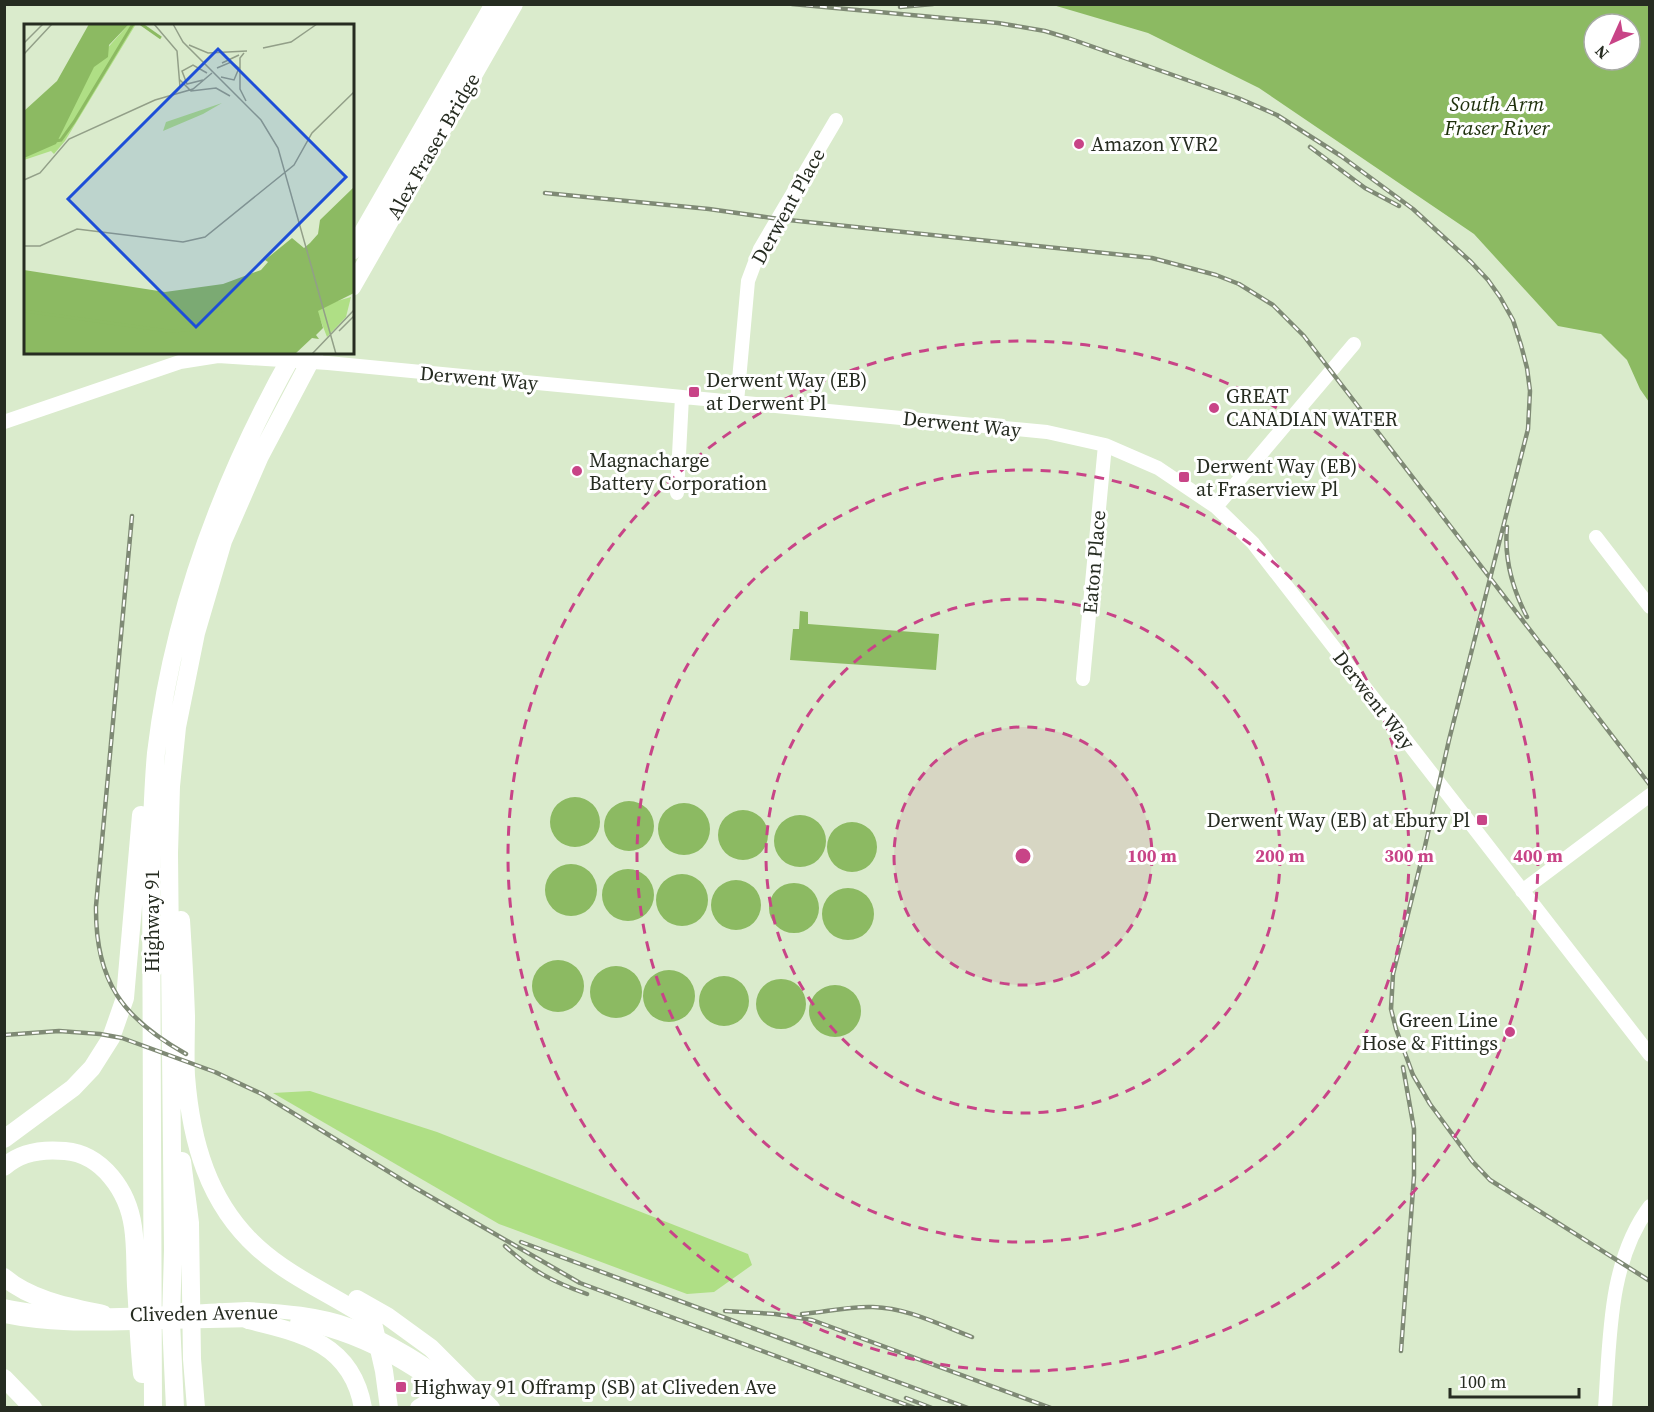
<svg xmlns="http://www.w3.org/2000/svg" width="1654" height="1412" font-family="'Source Serif 4',serif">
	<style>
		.green { fill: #afdf85 }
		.water { fill: #8cba62; fill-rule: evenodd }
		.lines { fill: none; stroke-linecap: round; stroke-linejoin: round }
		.minor { stroke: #fff; stroke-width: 14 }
		.highway { stroke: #fff; stroke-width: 18 }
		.rail-casing { stroke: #7f8a75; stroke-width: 4.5 }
		.rail { stroke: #fff; stroke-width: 2; stroke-dasharray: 7; stroke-linecap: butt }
		.ring { fill: none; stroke: #c84487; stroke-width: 3; stroke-dasharray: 10 8 }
		.poi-dot { fill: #c84487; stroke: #fff; stroke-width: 2 }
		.labels { text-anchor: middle; stroke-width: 6; stroke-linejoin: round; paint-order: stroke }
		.poi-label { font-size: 20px; fill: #262c21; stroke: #fff; text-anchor: start }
		.street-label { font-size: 20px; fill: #262c21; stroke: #fff }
		.water-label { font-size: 21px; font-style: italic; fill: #1d2f0a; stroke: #fff }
		.inset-river { fill: none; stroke: #8cba62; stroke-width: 3 }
		.inset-road { fill: none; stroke: #929f88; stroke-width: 1.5 }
		.view { fill: #1d4ed8; fill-opacity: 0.15; stroke: #1d4ed8; stroke-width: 3 }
		.inset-edge { fill: none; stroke: #262c21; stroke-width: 3 }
		.centre { fill: #c84487; stroke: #fff; stroke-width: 3 }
		.ring-label { font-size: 18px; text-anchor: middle; font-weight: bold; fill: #c84487; stroke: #fff; stroke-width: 6; stroke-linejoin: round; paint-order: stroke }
	</style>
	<rect width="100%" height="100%" fill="#daebcc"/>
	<path class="green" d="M310 1091 437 1132 748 1254 752 1265 714 1292 687 1294 499 1224 273 1093Z"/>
	<path class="water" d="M1053 5H1649V402L1640 389 1627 360 1601 334 1558 326 1474 234 1259 88 1148 33ZM1594 24H1630V60H1594Z
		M800 611 808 612V624L939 634 936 670 790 660 793 629H799Z
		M550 822a25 25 0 1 1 50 0a25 25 0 1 1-50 0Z
		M604 826a25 25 0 1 1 50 0a25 25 0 1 1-50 0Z
		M658 829a26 26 0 1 1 52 0a26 26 0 1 1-52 0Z
		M718 835a25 25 0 1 1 50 0a25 25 0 1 1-50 0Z
		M774 841a26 26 0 1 1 52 0a26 26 0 1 1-52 0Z
		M827 847a25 25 0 1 1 50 0a25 25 0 1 1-50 0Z
		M545 890a26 26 0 1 1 52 0a26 26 0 1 1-52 0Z
		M602 895a26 26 0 1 1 52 0a26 26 0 1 1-52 0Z
		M656 900a26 26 0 1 1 52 0a26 26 0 1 1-52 0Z
		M711 905a25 25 0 1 1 50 0a25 25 0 1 1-50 0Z
		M769 908a25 25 0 1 1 50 0a25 25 0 1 1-50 0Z
		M822 914a26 26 0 1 1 52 0a26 26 0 1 1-52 0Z
		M532 986a26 26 0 1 1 52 0a26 26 0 1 1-52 0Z
		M590 992a26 26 0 1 1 52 0a26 26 0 1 1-52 0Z
		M643 996a26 26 0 1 1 52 0a26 26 0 1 1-52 0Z
		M699 1001a25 25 0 1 1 50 0a25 25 0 1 1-50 0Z
		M756 1004a25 25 0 1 1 50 0a25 25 0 1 1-50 0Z
		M809 1011a26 26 0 1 1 52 0a26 26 0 1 1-52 0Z"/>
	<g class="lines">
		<path class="minor" d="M737 402 748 281 760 249 836 120
			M4 422 180 362 218 356 328 363 1047 432 1105 445 1158 468 1216 507 1253 543 1650 1055
			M677 493 682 397
			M1216 507 1354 344
			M1596 537 1650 607
			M1083 679 1105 445
			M1522 891 1650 795
			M4 1306C83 1323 167 1312 247 1309 282 1311 319 1314 352 1326 394 1342 432 1369 469 1394
			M4 1316C47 1325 90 1324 134 1323
			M162 1322 257 1320
			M297 1323C361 1332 412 1367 464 1403
			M1605 1408C1610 1339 1608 1262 1650 1206"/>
		<path class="highway" d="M352 251 494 4
			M352 287 514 4
			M181 920C183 952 185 984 186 1016 186 1036 185 1056 186 1076 191 1141 208 1203 258 1248 290 1277 331 1294 366 1317L374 1327 384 1371 389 1408
			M4 1139 73 1088 92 1068 111 1038 125 998 141 815
			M182 1161 190 1223 192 1359 196 1408
			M4 1167C20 1152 44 1149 65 1151 102 1154 128 1191 133 1227 136 1246 135 1267 136 1286 138 1316 139 1345 142 1374
			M4 1277C31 1300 70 1307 103 1314
			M357 1299 387 1316 431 1348 491 1408
			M248 1320C303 1333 352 1344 363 1408
			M4 1378 33 1408
			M153 1408 151 853C152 820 153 786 156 753 173 610 223 477 294 352
			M175 1408 171 1321 173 1250 169 853 171 786 177 727 196 633 223 541 260 456 315 352
			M419 1408C436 1397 450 1401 468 1407"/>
		<defs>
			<path id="rail" d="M792 4 998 23 1045 31 1068 38 1238 98 1277 115 1341 156 1413 209 1471 262 1488 280 1500 297 1513 320 1521 345 1527 368 1530 391 1528 429 1449 740 1425 846 1393 974 1391 1009 1396 1029 1413 1075 1430 1104 1472 1161 1490 1180 1650 1281
				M900 7 933 4
				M1310 147 1365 188 1399 206
				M545 193 709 209 779 219 1152 258 1216 275 1239 284 1273 305 1304 336 1547 652
				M132 516 96 906C95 981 122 1018 186 1054
				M1507 527C1504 558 1513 590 1527 617
				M1543 646 1650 785
				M4 1035 59 1031 100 1034 122 1038 215 1072 262 1094 412 1186 580 1283 915 1408
				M521 1242 968 1408
				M505 1246C532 1271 553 1282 587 1294
				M725 1311 775 1314 812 1320 1051 1408
				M802 1314C826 1312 849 1306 873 1307 908 1308 940 1325 972 1337
				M1401 1351 1414 1176V1129L1403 1067
				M906 1398 932 1408"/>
		</defs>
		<use href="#rail" class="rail-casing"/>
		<use href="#rail" class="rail"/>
	</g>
	<circle cx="1023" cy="856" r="129" fill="#c84487" fill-opacity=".12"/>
	<g class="ring">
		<circle cx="1023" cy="856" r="129"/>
		<circle cx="1023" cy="856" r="257"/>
		<circle cx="1023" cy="856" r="386"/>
		<circle cx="1023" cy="856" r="515"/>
	</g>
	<g class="poi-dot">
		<circle cx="1079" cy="144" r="6"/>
		<rect x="688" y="386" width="12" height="12" rx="3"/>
		<circle cx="1214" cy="408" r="6"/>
		<circle cx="577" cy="471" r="6"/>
		<rect x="1178" y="471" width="12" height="12" rx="3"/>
		<rect x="1476" y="814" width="12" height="12" rx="3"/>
		<circle cx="1510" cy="1032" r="6"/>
		<rect x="395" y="1381" width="12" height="12" rx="3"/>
	</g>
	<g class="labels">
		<g class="poi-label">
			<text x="1091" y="151">Amazon YVR2</text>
			<text x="706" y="387">Derwent Way (EB)<tspan x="706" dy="23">at Derwent Pl</tspan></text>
			<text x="1226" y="403">GREAT<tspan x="1226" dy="23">CANADIAN WATER</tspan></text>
			<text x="589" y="467">Magnacharge<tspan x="589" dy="23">Battery Corporation</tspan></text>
			<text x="1196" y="473">Derwent Way (EB)<tspan x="1196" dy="23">at Fraserview Pl</tspan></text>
			<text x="1470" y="827" text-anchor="end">Derwent Way (EB) at Ebury Pl</text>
			<text x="1498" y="1027" text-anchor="end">Green Line<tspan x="1498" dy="23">Hose &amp; Fittings</tspan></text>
			<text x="413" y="1394">Highway 91 Offramp (SB) at Cliveden Ave</text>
		</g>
		<g class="street-label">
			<text transform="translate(433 146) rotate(-60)" y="7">Alex Fraser Bridge</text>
			<text transform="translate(788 206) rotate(-61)" y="7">Derwent Place</text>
			<text transform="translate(479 378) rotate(5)" y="7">Derwent Way</text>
			<text transform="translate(962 424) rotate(6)" y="7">Derwent Way</text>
			<text transform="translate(1094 562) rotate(-85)" y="7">Eaton Place</text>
			<text transform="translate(1374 700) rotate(52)" y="7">Derwent Way</text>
			<text transform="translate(152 921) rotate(-90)" y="7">Highway 91</text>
			<text transform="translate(204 1313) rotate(-1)" y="7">Cliveden Avenue</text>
		</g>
		<g class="water-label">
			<text x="1497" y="111">South Arm<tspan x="1497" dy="24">Fraser River</tspan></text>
		</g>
	</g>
	<g transform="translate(24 24)">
		<rect width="330" height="330" fill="#daebcc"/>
		<path d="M105 0H112L41 117 30 130 27 127 0 136V131L69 40ZM198 79 179 90 139 107 142 98ZM327 273 322 293 303 313 293 287 303 280Z" fill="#afdf85"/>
		<path d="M65 0H105L85 21 84 33 70 43 32 120 0 134V87L33 57ZM330 163V269L294 287 299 304 292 311 295 315 288 314 271 330H0V246L141 268 199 260 237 246 244 238 241 236 268 214 280 224 286 219 294 210 296 196Z" fill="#8cba62"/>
		<path class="inset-river" d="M117 0 137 14M31 117 37 116 50 98 109 0M0 287 144 307 166 306 202 284 225 254"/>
		<path class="inset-road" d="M130 0 153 27 156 63 152 68M149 0 159 18 237 96 254 124 312 330M0 19 19 0M165 21 184 29 223 27M239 24 267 18 293 0M220 29 216 34V65L222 77M0 30 28 0M198 39 215 31M193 44 207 38 215 44 210 56 197 53M155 55 167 67 192 64 206 72M179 56 163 60 158 47 169 41 183 49M0 156 16 149 45 115 131 76 169 65 188 49M0 222H16L53 205 159 218 181 213 270 141 288 109 330 68M315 307 330 292M288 330 330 286"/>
		<path class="view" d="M194 25 322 153 172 303 44 175Z"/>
		<rect width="330" height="330" class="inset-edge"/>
	</g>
	<circle cx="1023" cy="856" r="9" class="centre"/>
	<g class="ring-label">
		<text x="1152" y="862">100 m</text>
		<text x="1280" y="862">200 m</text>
		<text x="1409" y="862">300 m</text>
		<text x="1538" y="862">400 m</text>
	</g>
	<rect width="1654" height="1412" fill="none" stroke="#262c21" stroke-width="12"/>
	<g transform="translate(1612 42) rotate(225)"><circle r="28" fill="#ffffff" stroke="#a8aba6" stroke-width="1.5"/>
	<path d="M0-4.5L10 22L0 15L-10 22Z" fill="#c84487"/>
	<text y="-9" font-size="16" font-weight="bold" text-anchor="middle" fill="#262c21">N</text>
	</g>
	<path d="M1450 1388v9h129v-9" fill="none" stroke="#262c21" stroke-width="3"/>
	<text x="1459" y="1388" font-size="18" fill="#262c21" stroke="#ffffff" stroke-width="4.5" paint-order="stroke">100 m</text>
</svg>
